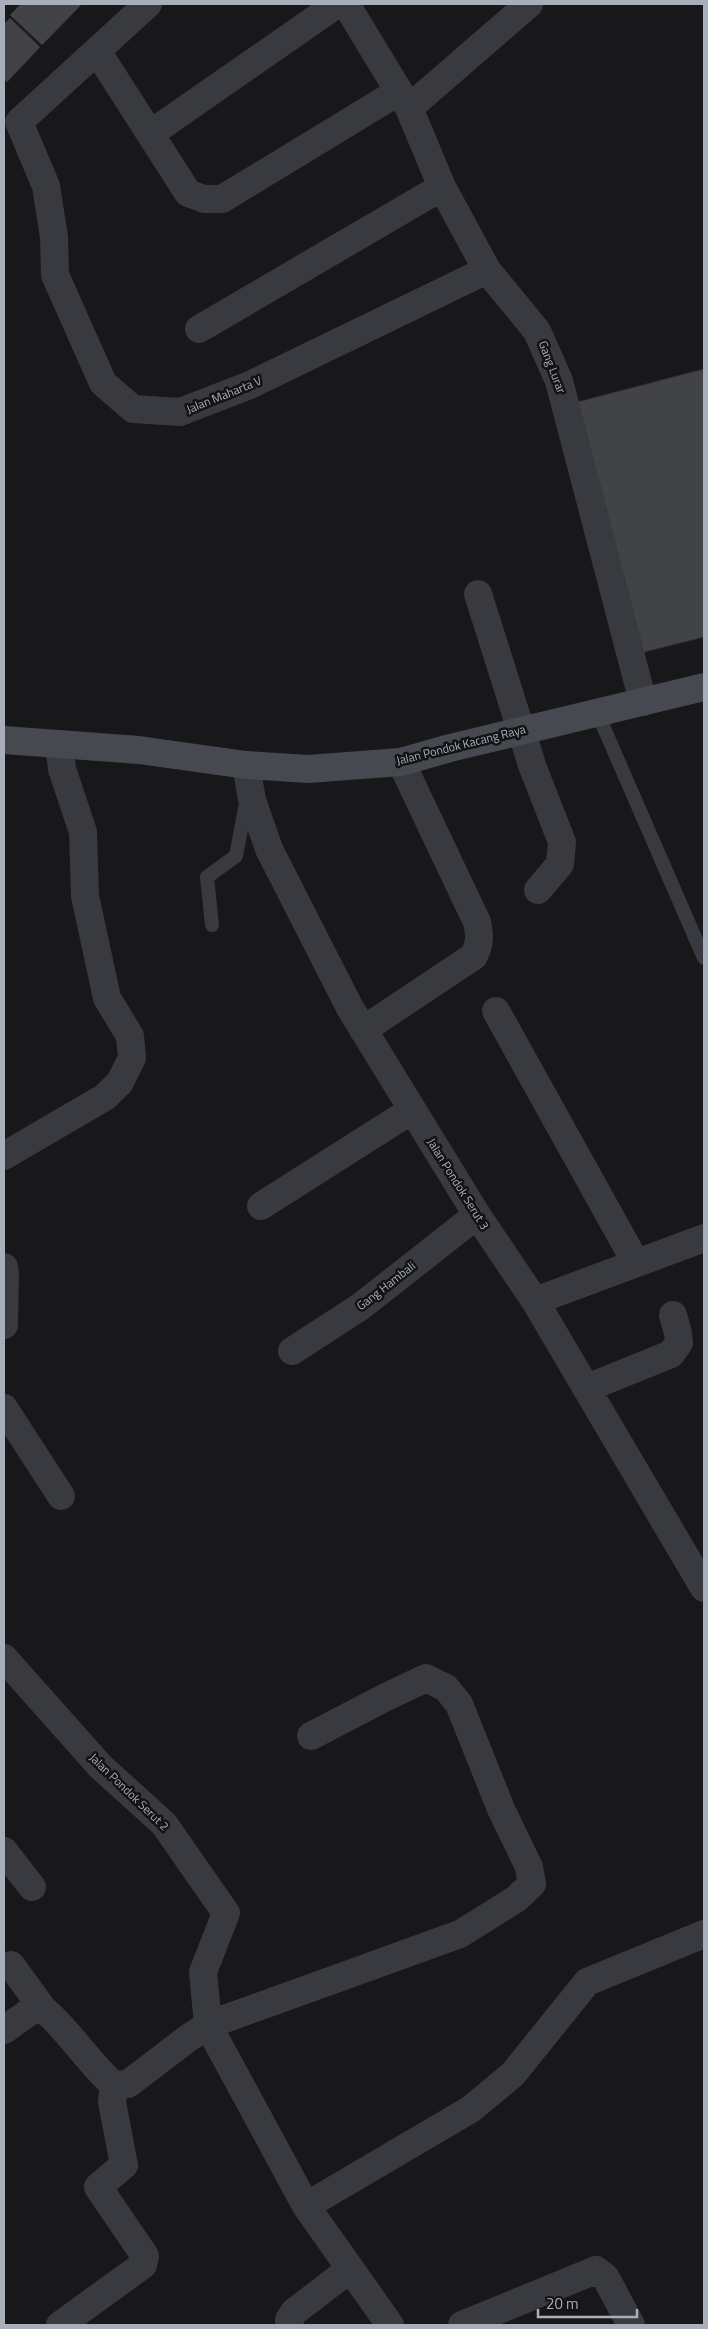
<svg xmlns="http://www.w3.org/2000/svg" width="708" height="2329" font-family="'Titillium Web',sans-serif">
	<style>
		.building { fill: #424347; stroke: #323236 }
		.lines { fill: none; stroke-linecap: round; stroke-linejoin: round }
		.lane { stroke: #383a3f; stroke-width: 14 }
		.street { stroke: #383a3f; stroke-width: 28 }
		.secondary { stroke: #46494f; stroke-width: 28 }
		.labels { text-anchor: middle; stroke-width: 5; stroke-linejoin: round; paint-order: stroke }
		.street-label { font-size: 12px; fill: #a9afba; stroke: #131315 }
	</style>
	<rect width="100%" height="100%" fill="#18181a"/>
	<path class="building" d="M21 4H82L42 45 10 15Z
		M10 18 40 47 7 82 4 79V24Z
		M704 369V637L636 654 570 404Z"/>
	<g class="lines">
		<path class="lane" d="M597 712 704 958
			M212 925 207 877 236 856 245 808 251 801"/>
		<path class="street" d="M148 4 19 122 46 186 54 237 55 275 103 383 133 409 180 412 250 385 487 270
			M346 4 409 108 442 187 487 270 537 331 559 381 643 702
			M97 51 188 193 204 199H222L398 92
			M409 108 529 4
			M150 134 337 4
			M199 329 442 187
			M478 594 533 768 562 842 560 864 538 890
			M246 765 252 800 269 849 350 1008 477 1215 535 1301 704 1588
			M496 1011 636 1263
			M363 1030 474 956C480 943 480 936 477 922L401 762
			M4 1156 105 1097 120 1082 132 1058 130 1036 107 998 85 896 83 832 62 769 59 744
			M261 1206 412 1110
			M4 1267 5 1274 4 1325
			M535 1301 704 1238
			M292 1351 360 1307 477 1215
			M587 1388 671 1354 679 1343 678 1333 673 1315
			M4 1408 61 1496
			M4 1658 100 1766 164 1824 226 1913 203 1972 208 2025 306 2206 390 2325
			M4 1851 32 1887
			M11 1965 43 2009
			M4 2030 32 2010 43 2009C70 2031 88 2063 114 2085L128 2084 187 2039 208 2025 460 1934 516 1899 532 1884 529 1867 501 1809 459 1704 446 1688 426 1678 386 1697 311 1736
			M306 2206 471 2109 513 2074 587 1982 704 1934
			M60 2325 143 2265 145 2256 98 2187 124 2165 112 2102 114 2085
			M289 2325V2320L294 2312 350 2269
			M462 2325 596 2270 606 2278 631 2325"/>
		<path class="secondary" d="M4 740 139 750 246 765 308 769 401 762 450 748 704 687"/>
	</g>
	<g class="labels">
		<g class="street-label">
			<text transform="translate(552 367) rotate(69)" y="4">Gang Lurar</text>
			<text transform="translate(224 395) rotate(-22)" y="4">Jalan Maharta V</text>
			<text transform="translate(461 745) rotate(-14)" y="4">Jalan Pondok Kacang Raya</text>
			<text transform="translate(458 1184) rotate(58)" y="4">Jalan Pondok Serut 3</text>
			<text transform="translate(386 1286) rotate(-38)" y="4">Gang Hambali</text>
			<text transform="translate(129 1792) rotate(44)" y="4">Jalan Pondok Serut 2</text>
		</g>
	</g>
	<rect width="708" height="2329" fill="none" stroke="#a9afba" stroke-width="10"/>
	<path d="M538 2309v8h99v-8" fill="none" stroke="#a9afba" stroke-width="2.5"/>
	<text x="546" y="2309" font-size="15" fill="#a9afba" stroke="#131315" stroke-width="4" paint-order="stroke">20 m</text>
</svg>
